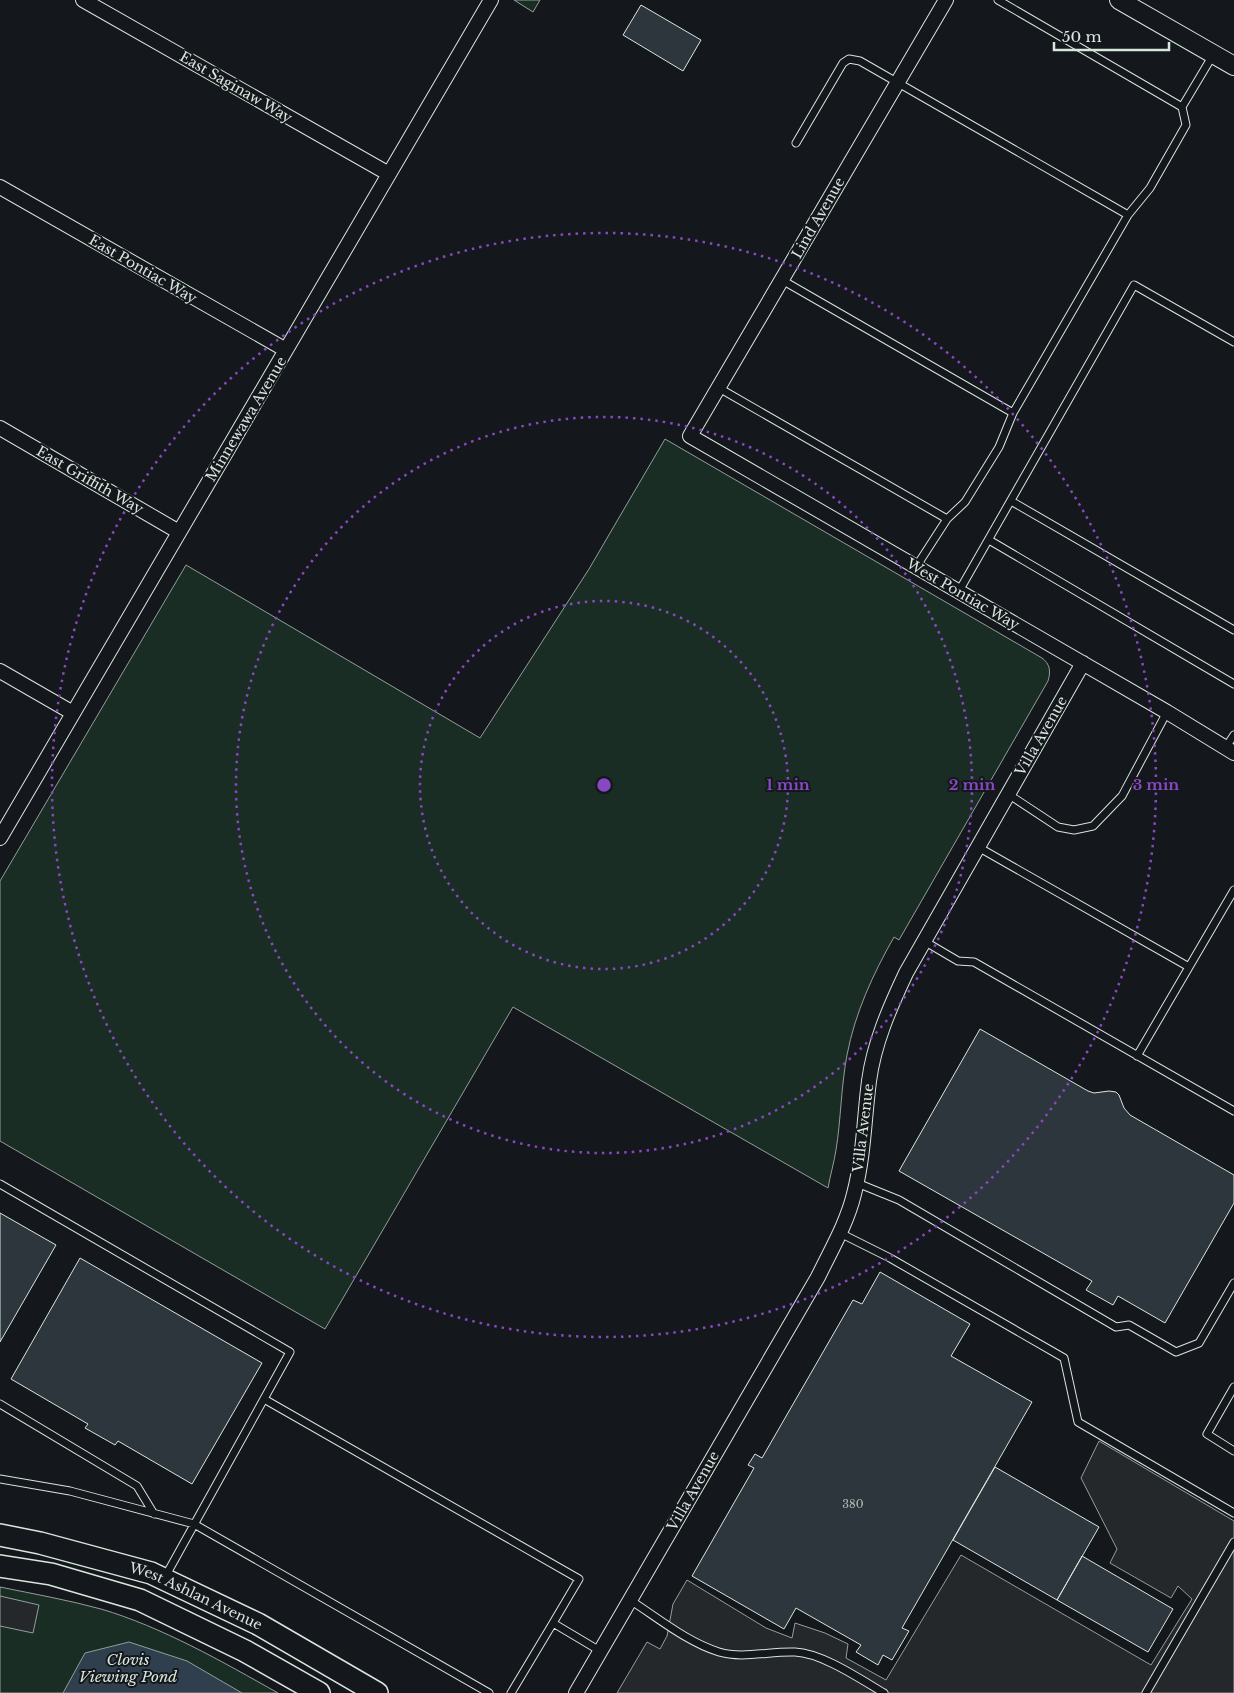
<svg xmlns="http://www.w3.org/2000/svg" width="1234" height="1693" font-family="'Libre Baskerville',serif">
	<style>
		.green { fill: #1a2d24; stroke: #939e99 }
		.parking { fill: #24282b; stroke: #939e99 }
		.water { fill: #2f3f4d; stroke: #939e99 }
		.building { fill: #2c363c; stroke: #d8e6dc }
		.lines { fill: none; stroke-linecap: round; stroke-linejoin: round }
		.service-casing { stroke: #d8e6dc; stroke-width: 9 }
		.minor-casing { stroke: #d8e6dc; stroke-width: 16 }
		.tertiary-casing { stroke: #d8e6dc; stroke-width: 20 }
		.primary-casing { stroke: #d8e6dc; stroke-width: 24 }
		.service { stroke: #14181c; stroke-width: 7 }
		.minor { stroke: #14181c; stroke-width: 14 }
		.tertiary { stroke: #14181c; stroke-width: 18 }
		.primary { stroke: #14181c; stroke-width: 21 }
		.ring { fill: none; stroke: #8948c3; stroke-width: 2.5; stroke-dasharray: 2.5 5 }
		.labels { text-anchor: middle; stroke-width: 4; stroke-linejoin: round; paint-order: stroke }
		.number-label { font-size: 11px; fill: #adbab4 }
		.street-label { font-size: 14px; fill: #d8e6dc; stroke: #14181c }
		.water-label { font-size: 15px; font-style: italic; fill: #d8e6dc; stroke: #14181c }
		.centre { fill: #8948c3; stroke: #14181c; stroke-width: 2.5 }
		.ring-label { font-size: 15px; text-anchor: middle; font-weight: bold; fill: #8948c3; stroke: #14181c; stroke-width: 4; stroke-linejoin: round; paint-order: stroke }
	</style>
	<rect width="100%" height="100%" fill="#14181c"/>
	<path class="green" d="M514 0H540L533 12Z
		M665 439 1042 658C1050 664 1051 671 1048 681L899 940 894 937C873 974 855 1013 847 1055 841 1087 841 1119 836 1150 834 1163 830 1176 828 1188L513 1007 325 1329 0 1141V881L186 565 480 738 589 569Z
		M0 1587C34 1594 68 1600 101 1609 162 1627 223 1662 278 1693H0Z"/>
	<path class="parking" d="M1099 1441 1234 1521V1693H617L647 1642 660 1649 667 1636 673 1604 687 1580 766 1628 792 1638 795 1623 825 1633 848 1644 846 1658 886 1680 961 1555 1151 1665 1192 1599 1178 1586 1171 1598 1110 1563 1117 1549 1081 1478Z
		M0 1596 39 1605 33 1633 0 1626Z"/>
	<path class="water" d="M129 1642 187 1661 242 1693H63L85 1653Z"/>
	<path class="building" d="M641 5 701 40 683 71 623 35Z
		M980 1029 1088 1091 1094 1093 1109 1091 1116 1092 1119 1095 1124 1108 1130 1115 1234 1175V1203L1165 1323 1118 1296 1113 1305 1086 1290 1092 1281 899 1171Z
		M0 1213 56 1245 0 1342Z
		M80 1258 262 1363 192 1484 118 1441 115 1445 85 1428 88 1424 11 1379Z
		M880 1272 970 1324 951 1356 1032 1402 902 1628 909 1631 892 1660 883 1655 878 1665 856 1652 861 1645 796 1608 784 1629 692 1576 754 1468 748 1465 755 1454 762 1458 853 1300 862 1304Z
		M995 1467 1099 1527 1057 1600 953 1540Z
		M1082 1556 1173 1609 1148 1652 1057 1600Z"/>
	<g class="lines">
		<defs>
			<path id="service" d="M998 0 1182 107
				M1128 215 1150 188 1186 125 1182 107 1213 55
				M782 280 1013 413 1128 215 860 61 849 59 843 63 796 143
				M719 388 947 519
				M1011 501 1234 630
				M989 540 1234 684
				M916 567 947 519 965 502 999 447 1013 413
				M959 591 1134 285 1234 342
				M1226 747 1234 735
				M1008 794 1058 827 1074 830 1093 826 1122 796 1167 712
				M978 847 1189 967
				M924 941 958 961 974 962 1234 1111
				M1137 1056 1234 890
				M857 1183 899 1200 1116 1327 1129 1325 1176 1352 1199 1343 1234 1283
				M0 1184 290 1352 165 1577
				M840 1233 890 1258 1064 1358 1078 1422 1234 1513
				M1234 1387 1207 1434 1234 1451
				M264 1399 579 1579 553 1623 600 1651
				M0 1404 137 1486 154 1514
				M0 1479 70 1491 194 1524 489 1693
				M630 1600C658 1618 687 1642 719 1652 742 1659 770 1651 795 1652 822 1653 860 1679 884 1693
				M511 1693 553 1623
				M1146 1693 1234 1542"/>
			<path id="minor" d="M83 0 389 174
				M946 0 690 436 1167 712 1234 753
				M0 187 286 350
				M0 428 179 532
				M0 671 73 713
				M0 838 491 0
				M576 1693 818 1277C831 1250 847 1223 854 1194 864 1155 864 1120 869 1081 874 1043 890 1007 906 973L1083 663"/>
			<path id="tertiary" d="M1119 0 1234 66"/>
			<g id="primary">
				<path id="s1" d="M0 1535 40 1543 151 1573 258 1624 377 1693"/>
				<path d="M0 1566 51 1574 140 1600 245 1651 319 1693"/>
			</g>
		</defs>
		<use href="#service" class="service-casing"/>
		<use href="#minor" class="minor-casing"/>
		<use href="#tertiary" class="tertiary-casing"/>
		<use href="#primary" class="primary-casing"/>
		<use href="#service" class="service"/>
		<use href="#minor" class="minor"/>
		<use href="#tertiary" class="tertiary"/>
		<use href="#primary" class="primary"/>
	</g>
	<g class="ring">
		<circle cx="604" cy="785" r="184"/>
		<circle cx="604" cy="785" r="368"/>
		<circle cx="604" cy="785" r="552"/>
	</g>
	<g class="labels">
		<g class="number-label">
			<text x="853" y="1508">380</text>
		</g>
		<g class="street-label">
			<text transform="translate(236 87) rotate(30)" y="5">East Saginaw Way</text>
			<text transform="translate(818 218) rotate(-60)" y="5">Lind Avenue</text>
			<text transform="translate(143 269) rotate(30)" y="5">East Pontiac Way</text>
			<text transform="translate(246 419) rotate(-59)" y="5">Minnewawa Avenue</text>
			<text transform="translate(90 480) rotate(30)" y="5">East Griffith Way</text>
			<text transform="translate(963 594) rotate(30)" y="5">West Pontiac Way</text>
			<text transform="translate(1041 736) rotate(-60)" y="5">Villa Avenue</text>
			<text transform="translate(863 1128) rotate(-83)" y="5">Villa Avenue</text>
			<text transform="translate(693 1491) rotate(-60)" y="5">Villa Avenue</text>
			<text dy="5" stroke="none"><textPath href="#s1" startOffset="206">West Ashlan Avenue</textPath></text>
		</g>
		<g class="water-label">
			<text x="128" y="1665">Clovis<tspan x="128" dy="17">Viewing Pond</tspan></text>
		</g>
	</g>
	<circle cx="604" cy="785" r="8" class="centre"/>
	<g class="ring-label">
		<text x="788" y="790">1 min</text>
		<text x="972" y="790">2 min</text>
		<text x="1156" y="790">3 min</text>
	</g>
	<path d="M1054 42v8h115v-8" fill="none" stroke="#d8e6dc" stroke-width="2.5"/>
	<text x="1062" y="42" font-size="15" fill="#d8e6dc" stroke="#14181c" stroke-width="4" paint-order="stroke">50 m</text>
</svg>
